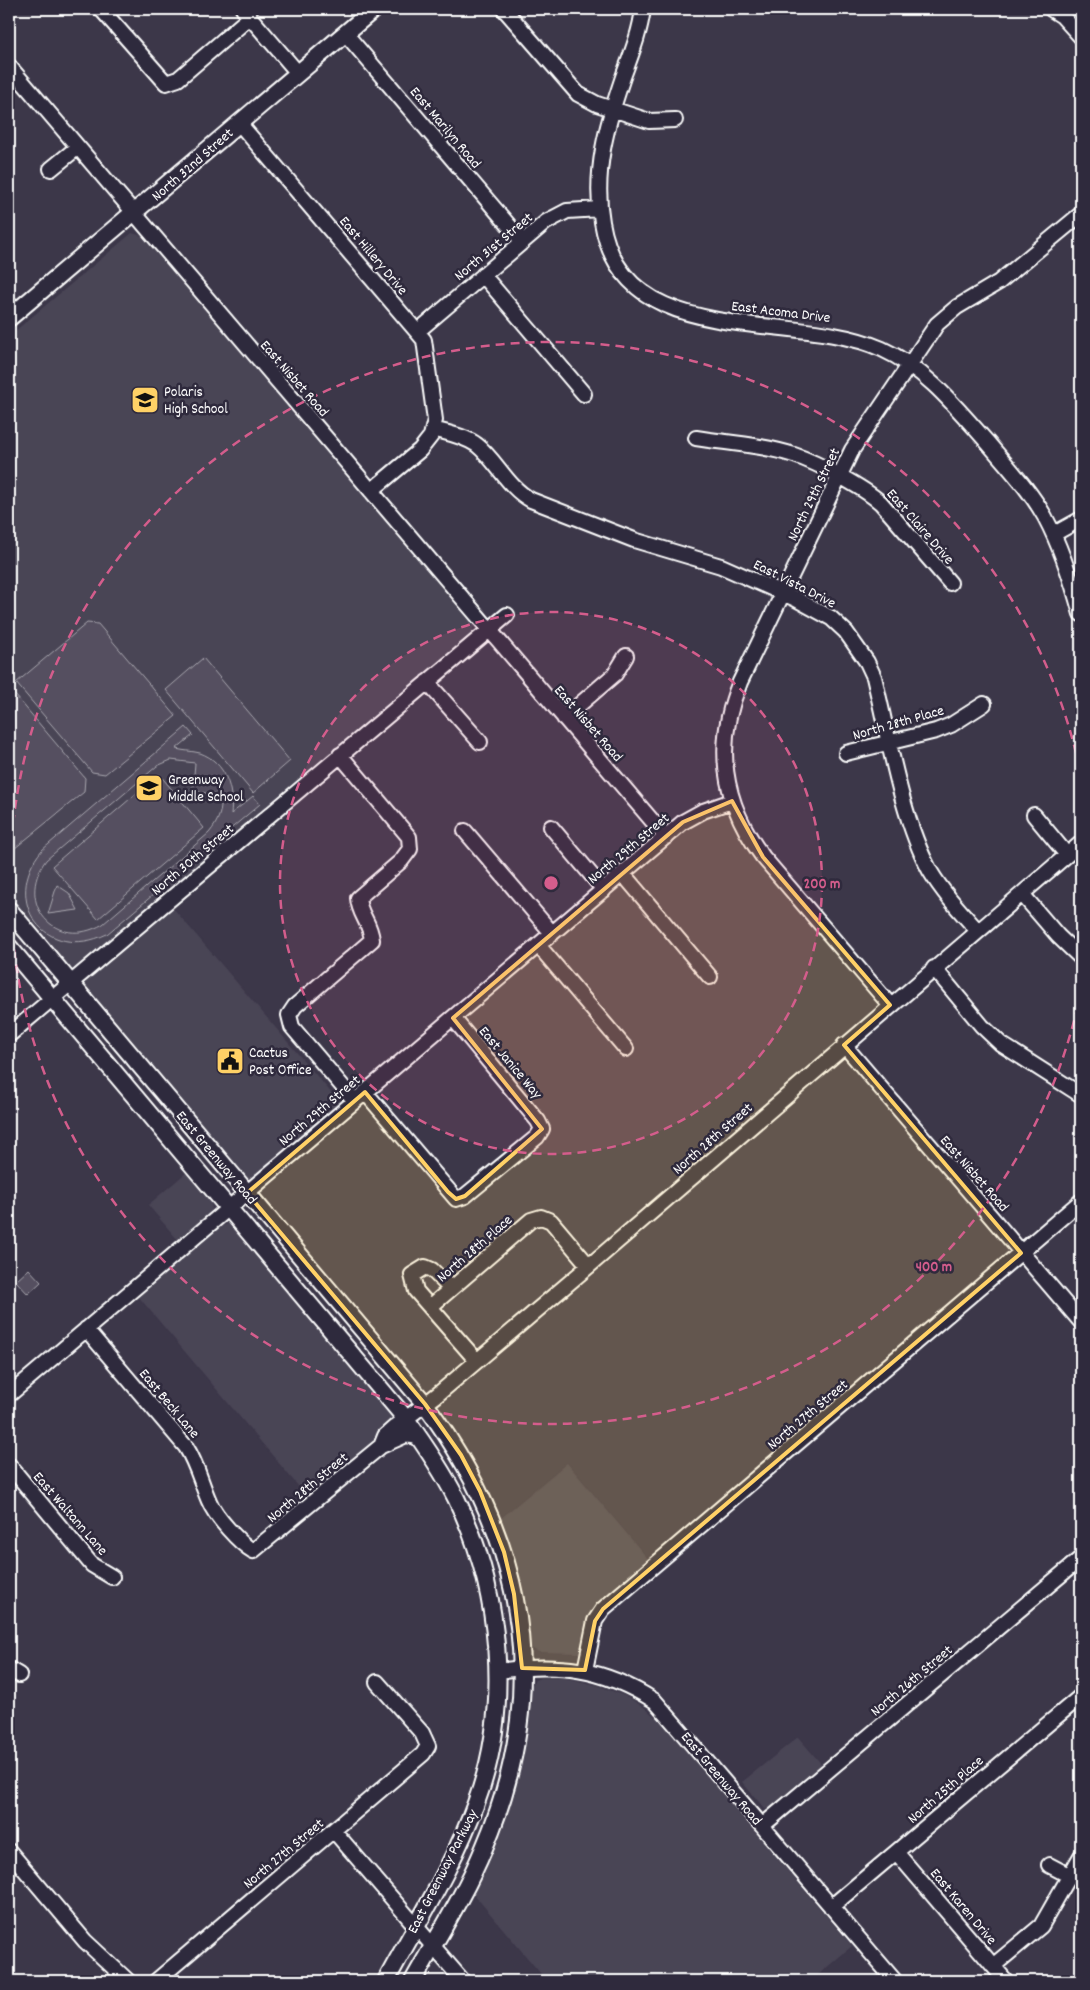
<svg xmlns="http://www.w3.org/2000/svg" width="1090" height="1990" font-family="Dekko,sans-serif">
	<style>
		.built { fill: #494455 }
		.green { fill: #555060; stroke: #aaa8b0; fill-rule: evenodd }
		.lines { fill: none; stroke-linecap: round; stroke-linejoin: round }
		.minor-casing { stroke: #fff; stroke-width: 18 }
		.major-casing { stroke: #fff; stroke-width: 20 }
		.minor { stroke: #2f2a3d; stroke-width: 14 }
		.major { stroke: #2f2a3d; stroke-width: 16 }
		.marked { fill: #ffd166; fill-opacity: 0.2; stroke: #ffd166; stroke-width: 4; stroke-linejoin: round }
		.ring { fill: none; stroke: #d45d8c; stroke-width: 2.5; stroke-dasharray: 9 6 }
		.labels { text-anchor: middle; stroke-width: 5; stroke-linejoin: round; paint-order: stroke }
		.street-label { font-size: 15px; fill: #fff; stroke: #2f2a3d }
		.poi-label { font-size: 15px; fill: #fff; stroke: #2f2a3d; text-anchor: start }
		.centre { fill: #d45d8c; stroke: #2f2a3d; stroke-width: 2.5 }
		.ring-label { font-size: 15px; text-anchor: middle; font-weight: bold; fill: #d45d8c; stroke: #2f2a3d; stroke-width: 5; stroke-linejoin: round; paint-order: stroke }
	</style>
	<rect width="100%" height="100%" fill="#3c3749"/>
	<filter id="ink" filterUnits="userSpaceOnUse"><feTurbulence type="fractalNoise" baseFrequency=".02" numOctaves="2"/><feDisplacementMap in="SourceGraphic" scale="10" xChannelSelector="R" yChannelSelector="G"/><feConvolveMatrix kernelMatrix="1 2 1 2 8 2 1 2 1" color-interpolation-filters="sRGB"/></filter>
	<g filter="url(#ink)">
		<path class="built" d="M132 233 142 236 474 626 472 632 79 967 70 968 66 966 9 898V336Z
			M173 908 340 1103 252 1178 247 1180 85 991 86 981Z
			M188 1171 210 1198 212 1208 210 1213 178 1240 148 1205Z
			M227 1224 235 1227 393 1418 390 1429 309 1499 138 1296 218 1228Z
			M567 1463 649 1560 594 1608 589 1616 582 1647 579 1653 539 1652 531 1648 528 1643 520 1584 500 1519Z
			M540 1678H566L597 1685 628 1697 645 1708 661 1722 852 1946 811 1981H547L471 1891 508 1806 519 1769 528 1690 535 1680Z
			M798 1737 824 1767 772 1808 765 1809 742 1782Z"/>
		<path class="green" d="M87 623 98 624 176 716 105 774 92 772 16 683Z
			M203 658 290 761 253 793 166 690Z
			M10 689 85 778 84 792 9 853Z
			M186 727 193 735 176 749C184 751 192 751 200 753 226 762 234 790 231 814L253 796 260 804 107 934C45 964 0 900 42 850ZM171 760 195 763 193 787 190 790 194 795 198 792 221 795C222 811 219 821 209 833L103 924C56 952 14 903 46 860L157 766Z
			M159 774 204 828 98 919 52 866Z
			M57 885 69 893 78 910 48 914Z
			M29 1269 41 1282 28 1294 16 1281Z"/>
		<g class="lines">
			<defs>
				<path id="minor" d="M101 9 166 83 178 79 250 17
					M243 9 298 73
					M504 9 578 94 597 104 649 121 675 120
					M643 9C640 33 631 55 623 77 607 124 593 172 602 222 624 354 791 308 882 349 926 369 956 407 988 443 1008 467 1030 490 1045 517 1061 547 1072 581 1081 614
					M1051 9 1062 16 1081 37
					M345 33 523 242
					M9 66 666 837
					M239 123 424 340 435 420 431 436 420 450 371 491
					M51 169 78 147
					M483 275 584 394
					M418 331 546 222 567 211 600 209
					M433 429C447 433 465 436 477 445 497 461 507 487 531 500L634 540 721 566 796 599 831 618 846 632 867 662 874 677C889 738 901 817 930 871 943 893 961 912 978 931
					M696 438C728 443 763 445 794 455 818 463 863 487 881 503L950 583
					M1054 534 1081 519
					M427 682 480 742
					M564 718 615 674 626 656
					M846 753 936 731 951 725 984 704
					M340 755 409 837 410 849 401 861 358 898C359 915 370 921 372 940L295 1006 289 1015 292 1027 355 1101
					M1034 815 1067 855
					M551 827 604 890
					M465 831 552 933
					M623 874 710 977
					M1022 894 1058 936 1081 958
					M538 945 626 1049
					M934 968 982 1026 1001 1044 1081 1095
					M890 1005 763 857C722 802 714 745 740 682L852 450 937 324 957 307 999 282 1081 214
					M9 1035 507 615
					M844 1045 1081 1322
					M365 1092 456 1199 465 1196 537 1137 542 1129 538 1121 453 1018
					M451 1289 432 1270 425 1267 412 1275 416 1291 477 1361
					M430 1307 531 1220 541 1217 551 1221 589 1266
					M86 1329 186 1447C197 1464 201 1483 209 1501 215 1516 239 1543 253 1551L381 1446 406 1435 419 1437
					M9 1395 683 822 703 811 732 801
					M381 1446 385 1436 395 1427 437 1395 589 1266 1081 843
					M9 1465 92 1565 112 1577
					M9 1669 19 1675
					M585 1670 595 1621 603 1609 1081 1201
					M497 1671C558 1663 602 1667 655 1701L895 1981
					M762 1826 1081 1558
					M334 1831 463 1981
					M9 1851 85 1941 128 1981
					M896 1852 1006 1981
					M1049 1865 1070 1876
					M831 1907 1081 1696
					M993 1966 1041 1926 1081 1856
					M156 1981 423 1754 428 1746 422 1733 377 1682"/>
				<path id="major" d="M9 318 374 9
					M9 910 425 1404C526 1541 552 1689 484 1848 465 1894 437 1938 413 1981
					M9 947 406 1419C424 1444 442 1470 456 1498 501 1590 512 1707 476 1803 454 1865 417 1923 386 1981"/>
			</defs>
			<use href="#minor" class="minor-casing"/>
			<use href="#major" class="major-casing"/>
			<use href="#minor" class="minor"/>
			<use href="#major" class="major"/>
		</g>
	</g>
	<path class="marked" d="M732 801 763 857 890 1005 844 1045 1021 1253 603 1609 595 1621 585 1670 522 1668 514 1594 504 1552 480 1491 461 1455 425 1404 247 1193 365 1092 448 1192 456 1199 465 1196 542 1129 453 1018 683 822Z"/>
	<circle cx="551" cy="883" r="271" fill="#d45d8c" fill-opacity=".12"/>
	<g class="ring">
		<circle cx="551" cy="883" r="271"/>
		<path d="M1081 991A541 541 0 1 1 1081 775"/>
	</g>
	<defs>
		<symbol id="school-square" viewBox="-11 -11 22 22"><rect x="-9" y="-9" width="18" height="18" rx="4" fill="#ffd166" stroke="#2f2a3d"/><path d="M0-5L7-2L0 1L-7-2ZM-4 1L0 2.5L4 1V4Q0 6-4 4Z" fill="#111"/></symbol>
		<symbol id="civic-square" viewBox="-11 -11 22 22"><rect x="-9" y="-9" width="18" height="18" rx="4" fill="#ffd166" stroke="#2f2a3d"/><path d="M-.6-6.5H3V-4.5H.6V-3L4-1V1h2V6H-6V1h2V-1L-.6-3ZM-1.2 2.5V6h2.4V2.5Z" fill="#111"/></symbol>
	</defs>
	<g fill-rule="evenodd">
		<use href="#school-square" x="129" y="384" width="32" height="32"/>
		<use href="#school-square" x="133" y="772" width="32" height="32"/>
		<use href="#civic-square" x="214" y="1045" width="32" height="32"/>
	</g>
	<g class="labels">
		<g class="street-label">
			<text transform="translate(446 127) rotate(50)" y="5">East Marilyn Road</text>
			<text transform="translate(192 164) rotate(-41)" y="5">North 32nd Street</text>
			<text transform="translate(493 246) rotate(-40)" y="5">North 31st Street</text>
			<text transform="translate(374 255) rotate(50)" y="5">East Hillery Drive</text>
			<text transform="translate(781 311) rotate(7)" y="5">East Acoma Drive</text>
			<text transform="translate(295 378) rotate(49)" y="5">East Nisbet Road</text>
			<text transform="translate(813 494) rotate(-64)" y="5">North 29th Street</text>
			<text transform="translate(921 526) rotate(49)" y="5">East Claire Drive</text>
			<text transform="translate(795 583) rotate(27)" y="5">East Vista Drive</text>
			<text transform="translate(898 722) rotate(-16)" y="5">North 28th Place</text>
			<text transform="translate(589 723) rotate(49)" y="5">East Nisbet Road</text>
			<text transform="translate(628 848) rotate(-40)" y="5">North 29th Street</text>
			<text transform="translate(192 859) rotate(-40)" y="5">North 30th Street</text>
			<text transform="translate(511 1062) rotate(50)" y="5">East Janice Way</text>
			<text transform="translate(319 1110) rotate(-40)" y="5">North 29th Street</text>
			<text transform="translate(712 1138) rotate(-41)" y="5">North 28th Street</text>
			<text transform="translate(217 1157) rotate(50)" y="5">East Greenway Road</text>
			<text transform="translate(975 1173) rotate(49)" y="5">East Nisbet Road</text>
			<text transform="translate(474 1248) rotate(-41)" y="5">North 28th Place</text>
			<text transform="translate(170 1403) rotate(50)" y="5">East Beck Lane</text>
			<text transform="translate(807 1414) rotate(-40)" y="5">North 27th Street</text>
			<text transform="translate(307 1487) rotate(-40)" y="5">North 28th Street</text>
			<text transform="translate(71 1513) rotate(49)" y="5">East Waltann Lane</text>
			<text transform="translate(911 1680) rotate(-40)" y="5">North 26th Street</text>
			<text transform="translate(722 1778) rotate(50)" y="5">East Greenway Road</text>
			<text transform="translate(945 1789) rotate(-41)" y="5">North 25th Place</text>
			<text transform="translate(283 1853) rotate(-40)" y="5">North 27th Street</text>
			<text transform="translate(442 1871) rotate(-63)" y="5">East Greenway Parkway</text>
			<text transform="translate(964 1906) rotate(50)" y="5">East Karen Drive</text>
		</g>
		<g class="poi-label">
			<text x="164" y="396">Polaris<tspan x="164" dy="17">High School</tspan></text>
			<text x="168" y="784">Greenway<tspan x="168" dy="17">Middle School</tspan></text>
			<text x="249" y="1057">Cactus<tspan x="249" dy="17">Post Office</tspan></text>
		</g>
	</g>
	<circle cx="551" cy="883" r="8" class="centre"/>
	<g class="ring-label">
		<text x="822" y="888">200 m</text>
		<text x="934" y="1271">400 m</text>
	</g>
	<rect width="1090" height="1990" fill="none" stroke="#2f2a3d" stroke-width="30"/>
	<rect x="15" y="15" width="1060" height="1960" fill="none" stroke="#fff" stroke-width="2" filter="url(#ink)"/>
</svg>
